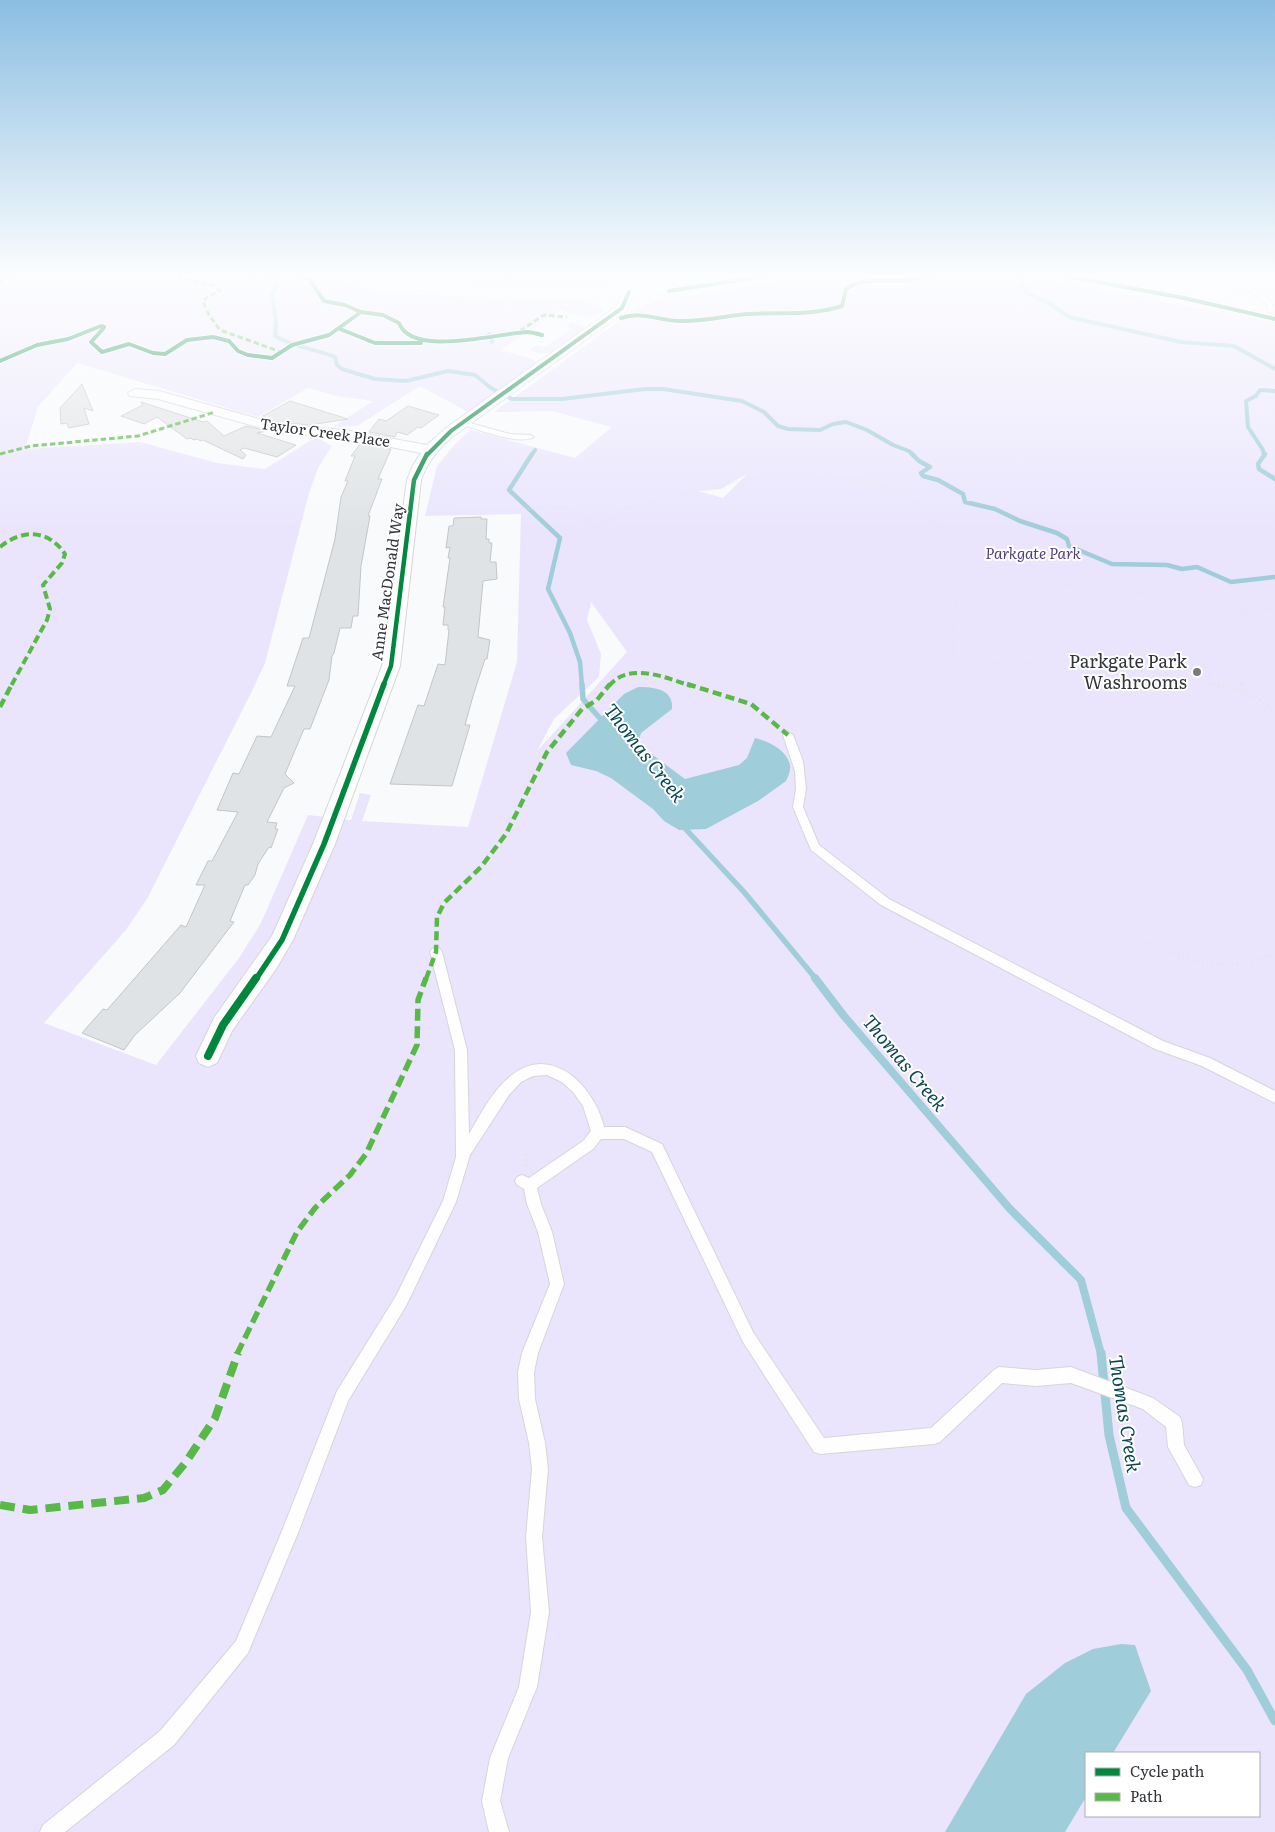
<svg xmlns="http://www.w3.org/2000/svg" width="1275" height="1832" font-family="Literata,serif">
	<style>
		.green { fill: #eae5fd; fill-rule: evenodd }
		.water { fill: #9fcdd9 }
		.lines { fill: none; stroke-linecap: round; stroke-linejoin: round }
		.stream-far4 { stroke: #9fcdd9; stroke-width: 4 }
		.stream-far3 { stroke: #9fcdd9; stroke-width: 4.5 }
		.stream-far2 { stroke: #9fcdd9; stroke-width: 5.5 }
		.stream-far1 { stroke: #9fcdd9; stroke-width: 8 }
		.stream { stroke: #9fcdd9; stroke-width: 9 }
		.building { fill: #e0e3e5; stroke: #c3c6c9 }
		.service-casing { stroke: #d4d6d9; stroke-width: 2 }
		.minor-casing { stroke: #d4d6d9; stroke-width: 2 }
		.tertiary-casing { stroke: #d4d6d9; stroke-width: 1 }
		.path-far2 { stroke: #e4e4e4; stroke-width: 2.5; stroke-dasharray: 0.5 2.5; stroke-linecap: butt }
		.path-far1 { stroke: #e4e4e4; stroke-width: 3; stroke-dasharray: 1 4; stroke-linecap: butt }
		.path { stroke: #e4e4e4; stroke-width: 4; stroke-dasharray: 1 4.5; stroke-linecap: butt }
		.service { fill: #fefeff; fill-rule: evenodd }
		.minor { fill: #fefeff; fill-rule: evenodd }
		.tertiary { fill: #fefeff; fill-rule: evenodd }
		.quiet-far4 { stroke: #58b947; stroke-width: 3; stroke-dasharray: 5.5 3; stroke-linecap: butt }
		.quiet-far3 { stroke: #58b947; stroke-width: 4; stroke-dasharray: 8 4; stroke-linecap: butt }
		.quiet-far2 { stroke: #58b947; stroke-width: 4.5; stroke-dasharray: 9 4.5; stroke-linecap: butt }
		.quiet-far1 { stroke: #58b947; stroke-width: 5.5; stroke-dasharray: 12 5.5; stroke-linecap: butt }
		.quiet { stroke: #58b947; stroke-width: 8; stroke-dasharray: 15 8; stroke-linecap: butt }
		.cycleway-far3-casing { stroke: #fff; stroke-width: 5.5 }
		.cycleway-far2-casing { stroke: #fff; stroke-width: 7 }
		.cycleway-far1-casing { stroke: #fff; stroke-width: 9 }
		.cycleway-casing { stroke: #fff; stroke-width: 11 }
		.cycleway-far3 { stroke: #00873e; stroke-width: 4 }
		.cycleway-far2 { stroke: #00873e; stroke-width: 4.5 }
		.cycleway-far1 { stroke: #00873e; stroke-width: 5.5 }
		.cycleway { stroke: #00873e; stroke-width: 8 }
		.poi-dot { fill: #787a7e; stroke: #fff; stroke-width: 2 }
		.labels { text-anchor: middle; stroke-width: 4; stroke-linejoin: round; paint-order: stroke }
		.far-street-label { font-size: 15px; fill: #32353a; stroke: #fff }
		.far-park-label { font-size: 15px; font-style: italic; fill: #503d7b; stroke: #fff }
		.poi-label { font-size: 18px; fill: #32353a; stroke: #fff; text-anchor: end }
		.water-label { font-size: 19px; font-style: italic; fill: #094753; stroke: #fff }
	</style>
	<rect width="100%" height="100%" fill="#f9fafc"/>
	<path class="green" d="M0 275H298L388 292 494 299 586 300 603 307V312C587 322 577 314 560 310L501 350 532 359 537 363 468 412 420 386 357 426 333 427 373 401 337 396 308 388 258 417 77 363 38 407 25 449 140 442 217 463 265 469 316 437 332 446 318 468 309 493 265 663 252 691 147 899 125 931 44 1023 156 1065 239 958 261 923 308 815 351 820 360 793 371 795 362 821 468 827 517 662 521 514 425 516 437 466 457 442 471 430 575 458 612 427 552 411 494 412 633 311 656 300 726 290 807 275H1026L1275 323V1832H0ZM745 475H746L723 498 698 491 721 489ZM591 602 627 652 537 751 554 719 599 677 601 654 587 620ZM1086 1753H1259V1816H1086Z
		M372 275H453C435 288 394 277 372 275Z
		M465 275H621L610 283 600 285 476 284 463 280Z
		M641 275H712L675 280H646Z
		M572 322 586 328C571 339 548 363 530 349L536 345 545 347 572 328 566 325Z"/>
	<path class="water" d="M638 687C654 687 674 689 672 709L641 733 638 744 685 779 739 765 747 758 755 738C768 741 787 750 790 765 791 770 788 777 786 781L758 801 706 829 679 830 664 821 653 809 611 778 596 771 571 765 566 753 624 694Z
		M1121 1644 1135 1645 1151 1691 1113 1753H1086V1797L1065 1832H945L1026 1694 1065 1663 1093 1649Z"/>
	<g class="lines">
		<path class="stream-far4" d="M263 275 279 282 272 294 276 323 275 336C293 347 315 349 335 357L337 365 342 369 375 379 406 381 448 371 475 375 491 388 512 399H562L645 389H663L742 401 764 412 778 426 788 429 820 430 833 424 846 422 867 430 893 445 909 451 914 456
			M1012 275 1020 281 1027 293 1047 302 1069 317 1181 342 1234 346 1275 369
			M489 334 491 335
			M492 340V342
			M531 456 535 450
			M1264 456 1263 450 1248 427 1246 401 1256 396 1260 390 1275 391"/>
		<path class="stream-far3" d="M532 454 509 490 560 538 548 589 570 633 580 662 582 686
			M912 454 919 461 930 467 921 473 923 476 938 480 963 494 965 502 995 509 1020 521 1057 533 1067 539 1069 546 1112 564 1167 565 1182 569 1197 567 1231 582 1275 577
			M1265 454 1258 464 1259 469 1275 479"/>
		<path class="stream-far2" d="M582 684 583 699 605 724
			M681 824 744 892 816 979"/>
		<path class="stream-far1" d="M815 978 844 1016 1010 1209 1081 1280 1101 1354"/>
		<path class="stream" d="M1101 1353 1109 1435 1126 1508 1247 1670 1275 1721"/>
	</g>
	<path class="building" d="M82 384 93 411 84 408 89 424 69 428 67 423 61 424 60 408Z
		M290 401 348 419 310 425 277 422 261 417Z
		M141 402 203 422 207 421 224 436 246 426 267 431 257 433 296 445 277 457 244 448 240 450 246 455 243 459 203 440 200 441 198 439 193 440 191 438 187 439 157 417 144 424 121 416 143 405Z
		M408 406 439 415 421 428 418 427 407 435 397 432 395 437 369 432 379 419 386 421Z
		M361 443 391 449 378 479H382L368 516H370L361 566 358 616H353L351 628H340L334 653 332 656 329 680 310 729H304L285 774 294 783 284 788 267 822 277 823 275 829H278L271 848 269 847 258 864 255 875 248 885H245L230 921 234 922 180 993 135 1035 124 1050 82 1033 103 1009 107 1010 181 925 186 927 205 885H196L208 861H212L238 812 217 810 233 773 239 774 257 736 271 737 295 686H287L303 638H309L335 539 341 497 348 481H345L355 456H351Z
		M481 517V519H487L486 539H489V543H492L490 562H496L497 579 483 581 478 637 490 640 487 659H485L473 696 465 725H470L452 786 390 784 418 705 424 706 438 664 445 665 449 630H448V625H443L445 607H443L450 558H448L450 547 446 548 449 526H453L454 518Z"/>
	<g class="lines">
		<defs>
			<path id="service" d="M458 275H464L454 290H450Z
				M629 275H635L632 292 629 294 626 292Z
				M1169 275C1193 274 1253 281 1270 300 1272 303 1273 307 1274 311L1269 312 1266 303 1257 296 1244 290Z
				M463 421 510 434 530 435 534 437C520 446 476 429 461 424V422Z
				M788 732 793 735 803 761 806 789 803 807 819 845 889 899 1163 1041 1210 1058 1275 1091V1103L1202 1066 1155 1049 881 905 811 850 793 807 796 789 795 771 783 735Z
				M436 947 440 949 442 952 467 1050 469 1134C481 1114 493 1089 512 1075 553 1043 595 1088 604 1127H625L662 1144 753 1332 824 1438 931 1428 994 1370 999 1367 1036 1370 1071 1367 1153 1398 1180 1417 1182 1423 1184 1445 1203 1479 1201 1485 1195 1487 1189 1485 1168 1447 1166 1427 1143 1409 1071 1383 1036 1386 1002 1383 940 1442 934 1444 820 1454 814 1452 743 1342 652 1152 624 1139H601L593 1149 537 1188 541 1204 552 1232 564 1284 538 1353 534 1372 535 1399 545 1443 548 1469 542 1537 549 1612 537 1687 508 1758 500 1801 509 1832H489L482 1801 490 1758 519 1687 531 1612 526 1537 532 1469 529 1443 519 1399 518 1372 522 1353 550 1284 538 1232 527 1204 524 1189 517 1185 515 1181 517 1177 522 1175 529 1178 583 1141 591 1131 583 1106 573 1092 562 1082 547 1075 533 1076 521 1082 509 1095 470 1155 456 1202 406 1306 348 1401 298 1533 248 1653 174 1745 65 1832H40L43 1825 160 1731 236 1641 282 1531 337 1391 396 1296 443 1201 456 1157 455 1050 430 952 432 949Z"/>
			<path id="minor" d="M629 289 635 292 626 311 456 434C440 447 428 460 421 480L400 666 335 844 293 940 276 969 232 1031 217 1063 208 1067 199 1063 196 1056 214 1018 272 936 313 844 382 666 407 480 413 465 421 453 345 438 276 432 158 399 130 396 128 393 135 389 159 391 277 424 345 430 427 445 446 428 617 306 623 292Z"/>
			<path id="tertiary" d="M323 275H355L452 285 629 288 669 287 746 275H779L772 279 669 295 629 296 452 293 381 287 330 279Z
				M1054 275H1082L1184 294 1275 315V323L1184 302 1061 279Z"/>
		</defs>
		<use href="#service" class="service-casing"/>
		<use href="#minor" class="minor-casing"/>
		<use href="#tertiary" class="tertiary-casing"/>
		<path class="path-far2" d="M426 514 558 507 570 509 588 523 597 525 604 523 623 509 764 476 791 475 862 480 886 486 920 504 928 511 936 525 958 540 972 558 970 568 1081 588 1188 597 1233 610 1246 611
			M970 568C953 595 954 626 953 657L1007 665 1055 660 1097 663 1220 686
			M1133 668C1166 655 1198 642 1228 623
			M1242 686 1229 623 1246 611 1275 609"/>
		<path class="path-far1" d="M1213 684 1243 690
			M1242 684 1243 690 1275 711
			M1141 940C1195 961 1217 976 1275 954"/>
		<path class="path" d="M525 1166 528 1151"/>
		<use href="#service" class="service"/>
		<use href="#minor" class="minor"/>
		<use href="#tertiary" class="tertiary"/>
		<path class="quiet-far4" d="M178 275 180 278 215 286 220 291 206 298 203 302 209 315 220 330 281 352
			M0 282 9 275
			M520 331 544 315 567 317
			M0 454 31 446 138 436 215 412"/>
		<path class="quiet-far3" d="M0 547C22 529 48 529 65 554L62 563 43 585 50 609 47 620 11 686
			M609 686C629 661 667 678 691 686"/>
		<path class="quiet-far2" d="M687 684 751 704 788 735
			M0 707 12 684
			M426 979 436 952 437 917 444 903 481 867 506 834 547 752 582 709 597 700 610 684"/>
		<path class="quiet-far1" d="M237 1354 297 1232 315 1208 350 1175 366 1154 417 1045 418 1000 426 978"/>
		<path class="quiet" d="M0 1505 30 1510 144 1498 163 1490 186 1462 215 1418 238 1353"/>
		<defs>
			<path id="cycleway-far3" d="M300 275 309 279 324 301 345 305 361 312 383 315 399 323C412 358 498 333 527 332 532 332 537 334 542 335
				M1061 275 1184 298 1275 319
				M669 291 772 275
				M621 318C641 311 658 320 678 321 701 322 724 316 747 314 779 312 811 316 842 306L846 289C864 277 879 282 899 281 909 280 920 277 930 275
				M340 329 375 343H421
				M0 361 37 345 68 339 101 326 104 327 103 329 91 342 102 352 129 344 153 353 165 354 187 340 213 337 229 341 238 351 248 355 272 358 292 345 329 335 361 312
				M426 456 451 431 622 308 629 292"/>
			<path id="cycleway-far2" d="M383 686 391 666 414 480 427 454"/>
			<path id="cycleway-far1" d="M256 979 282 940 324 844 384 684"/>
			<path id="cycleway" d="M208 1056 223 1025 256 978"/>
		</defs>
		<use href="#cycleway-far3" class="cycleway-far3-casing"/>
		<use href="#cycleway-far2" class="cycleway-far2-casing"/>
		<use href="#cycleway-far1" class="cycleway-far1-casing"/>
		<use href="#cycleway" class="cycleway-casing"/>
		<use href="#cycleway-far3" class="cycleway-far3"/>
		<use href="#cycleway-far2" class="cycleway-far2"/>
		<use href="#cycleway-far1" class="cycleway-far1"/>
		<use href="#cycleway" class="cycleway"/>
	</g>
	<linearGradient id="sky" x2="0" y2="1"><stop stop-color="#8bbee2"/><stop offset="0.52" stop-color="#fcfdfe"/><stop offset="1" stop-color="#fcfdfe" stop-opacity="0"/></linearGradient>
	<rect width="1275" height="531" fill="url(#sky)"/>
	<circle class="poi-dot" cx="1197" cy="672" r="5"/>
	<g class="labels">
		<g class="far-street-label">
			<text transform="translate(325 433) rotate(8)" y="5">Taylor Creek Place</text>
			<text transform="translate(388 582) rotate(-82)" y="5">Anne MacDonald Way</text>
		</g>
		<g class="far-park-label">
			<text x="1033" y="559">Parkgate Park</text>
		</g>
		<g class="poi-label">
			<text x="1187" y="668">Parkgate Park<tspan x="1187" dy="21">Washrooms</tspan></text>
		</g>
		<g class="water-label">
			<text transform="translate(645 753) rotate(52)" y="7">Thomas Creek</text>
			<text transform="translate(905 1063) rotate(50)" y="7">Thomas Creek</text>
			<text transform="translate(1125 1414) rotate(81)" y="7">Thomas Creek</text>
		</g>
	</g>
	<rect x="1085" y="1752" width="175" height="65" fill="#ffffff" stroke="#adaeb0"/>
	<rect x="1095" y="1768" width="25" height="8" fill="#00873e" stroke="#adaeb0"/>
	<text x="1130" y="1777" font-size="15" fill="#32353a">Cycle path</text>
	<rect x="1095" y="1793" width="25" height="8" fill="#58b947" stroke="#adaeb0"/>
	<text x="1130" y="1802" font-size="15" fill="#32353a">Path</text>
</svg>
